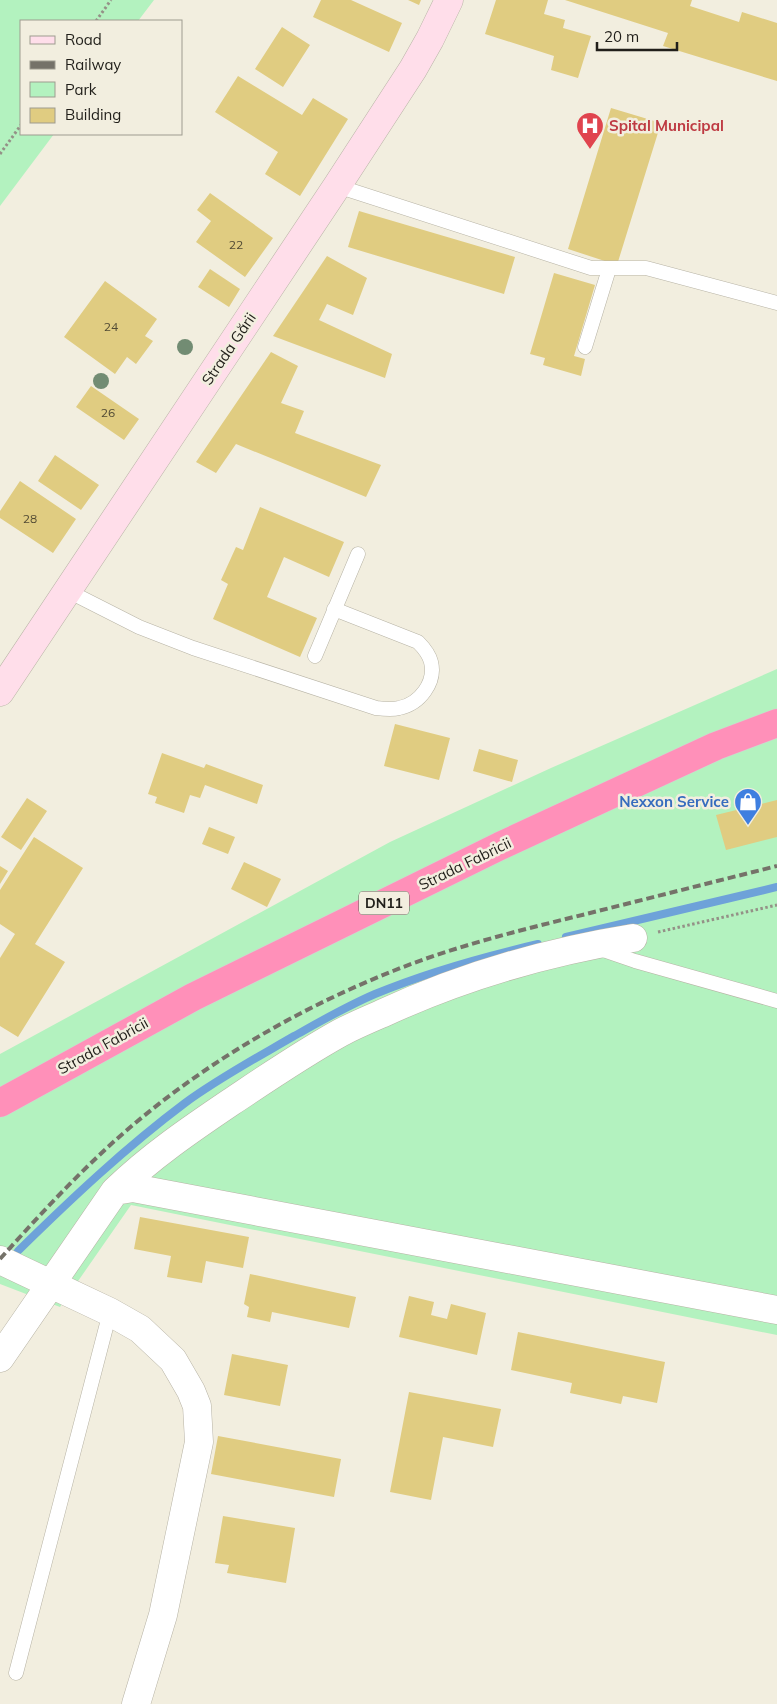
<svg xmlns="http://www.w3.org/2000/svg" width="777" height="1704" font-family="Mulish,sans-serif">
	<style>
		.green { fill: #b3f2bf }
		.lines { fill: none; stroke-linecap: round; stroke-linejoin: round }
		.stream { stroke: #6ea2d9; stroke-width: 8 }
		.building { fill: #e0cc81 }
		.lane-casing { stroke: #b7b3a5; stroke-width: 15 }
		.street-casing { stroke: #b7b3a5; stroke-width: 29 }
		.secondary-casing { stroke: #b7b3a5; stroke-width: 29 }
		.highway-casing { stroke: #d3d2d1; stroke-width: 29 }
		.path { stroke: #949187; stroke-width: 3; stroke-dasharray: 2.5 2.5; stroke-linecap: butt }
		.lane { stroke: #fff; stroke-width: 14 }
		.street { stroke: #fff; stroke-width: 28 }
		.secondary { stroke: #ffdeea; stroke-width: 28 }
		.highway { stroke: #ff90b9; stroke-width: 28 }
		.rail { stroke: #757269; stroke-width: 4; stroke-dasharray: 8 4; stroke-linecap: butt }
		.tree { fill: #728c73 }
		.labels { text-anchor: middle; stroke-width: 5; stroke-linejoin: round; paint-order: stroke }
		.number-label { font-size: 12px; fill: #514a34 }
		.shield { fill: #f2eedf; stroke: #605d55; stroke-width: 1 }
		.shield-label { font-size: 14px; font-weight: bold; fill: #211f1a }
		.health-label { font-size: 15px; font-weight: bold; fill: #be3a42; stroke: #f2eedf; text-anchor: start }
		.street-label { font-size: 15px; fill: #211f1a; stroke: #f2eedf }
		.shop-label { font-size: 15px; font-weight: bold; fill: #366cbe; stroke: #f2eedf; text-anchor: end }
	</style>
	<rect width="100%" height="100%" fill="#f2eedf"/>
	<path class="green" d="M0 0H154L138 21H21V134H54L0 206Z
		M777 669V1335L131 1205 60 1307 0 1284V1054L390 842 551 768Z"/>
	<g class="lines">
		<path class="stream" d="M566 937 777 887
			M18 1251C71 1199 125 1148 185 1103 219 1078 258 1057 294 1036 321 1021 347 1006 375 994 428 972 482 957 538 944"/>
	</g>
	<path class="building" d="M321 0H351L402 23 389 52 313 17Z
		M408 0H421L419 5Z
		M496 0H548L544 14 565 20 563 28 591 36 578 78 551 70 554 56 485 34Z
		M565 0H692L690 6 739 22 742 12 777 23V81L663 46 668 33Z
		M282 27 310 45 283 87 255 69Z
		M238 76 302 115 313 98 348 119 300 196 265 174 278 152 215 112Z
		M611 108 661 123 617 265 568 249Z
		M210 193 273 238 245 277 196 242 211 221 197 210Z
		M359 211 515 257 504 294 348 247Z
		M327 256 367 278 353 315 327 304 319 320 392 354 385 378 273 336Z
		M210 269 240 289 229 307 198 287Z
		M554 273 595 285 574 356 585 359 581 376 543 365 545 358 530 354Z
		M105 281 157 319 145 336 153 341 136 364 127 357 115 374 64 337Z
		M271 352 298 366 281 403 304 411 295 433 381 465 366 497 236 444 216 473 196 462Z
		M91 386 139 419 124 440 76 407Z
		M55 455 99 485 81 510 38 481Z
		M20 481 76 519 53 553 0 518V511Z
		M260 507 344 542 329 577 284 557 267 597 317 618 300 657 213 619 228 584 221 580 236 547 243 550Z
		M395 724 450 738 439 780 384 766Z
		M479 749 518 760 512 782 473 771Z
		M162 753 204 768 206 764 263 785 257 804 205 785 200 798 190 795 184 813 155 803 157 797 148 794Z
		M27 798 47 811 21 850 1 837Z
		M777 800V837L726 850 716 815Z
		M209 827 235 837 228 854 202 844Z
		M34 837 83 868 35 944 65 962 18 1037 0 1026V958L15 934 0 924V890Z
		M244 862 281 879 267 907 231 889Z
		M0 866 8 871 0 884Z
		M140 1217 249 1237 243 1268 206 1261 202 1283 167 1277 171 1256 134 1249Z
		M250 1274 356 1297 349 1328 272 1312 270 1322 247 1317 249 1307 244 1304Z
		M409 1296 434 1302 431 1315 447 1319 451 1304 486 1313 477 1355 399 1337Z
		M518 1332 665 1362 657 1403 623 1396 621 1404 570 1393 572 1383 511 1370Z
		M232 1354 288 1365 280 1406 224 1395Z
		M409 1392 501 1409 493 1447 443 1437 431 1500 390 1492Z
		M218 1436 341 1459 334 1497 211 1474Z
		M223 1516 295 1528 286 1583 227 1573 229 1565 215 1563Z"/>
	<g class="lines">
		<defs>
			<path id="lane" d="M337 186 591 268H646L777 303
				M585 347 609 269
				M68 591 139 627 193 648 376 708C384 709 392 710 399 708 420 704 436 682 431 662 429 654 424 648 418 642L334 609
				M315 656 358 554
				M600 949 635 961 777 1001
				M16 1673 110 1312"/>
			<path id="street" d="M115 1191C150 1157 191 1129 231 1102 267 1078 302 1054 340 1033 353 1026 367 1020 381 1014 461 977 546 952 633 938
				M0 1260 110 1312 140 1329 173 1360 191 1391 197 1406 199 1442 163 1615 136 1704
				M0 1358 115 1191 133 1188 777 1310"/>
			<path id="secondary" d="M0 692 337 186 413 69 430 39 449 0"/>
			<path id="highway" d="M0 1103 193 997 500 846 716 746 777 723"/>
		</defs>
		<use href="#lane" class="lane-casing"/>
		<use href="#street" class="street-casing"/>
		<use href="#secondary" class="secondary-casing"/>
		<use href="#highway" class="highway-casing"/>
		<path class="path" d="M96 21 111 0
			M0 154 21 125
			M658 932 777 905"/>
		<use href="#lane" class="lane"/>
		<use href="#street" class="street"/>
		<use href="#secondary" class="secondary"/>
		<use href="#highway" class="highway"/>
		<path class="rail" d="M0 1259C35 1220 70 1182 109 1146 191 1071 290 1012 393 971 455 946 521 930 586 914 650 898 713 882 777 866"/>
	</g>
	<g class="tree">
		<circle cx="185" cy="347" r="8"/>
		<circle cx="101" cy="381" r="8"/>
	</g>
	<defs>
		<symbol id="hospital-pin" viewBox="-11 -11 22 30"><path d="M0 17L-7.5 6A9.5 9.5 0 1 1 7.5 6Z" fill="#e0444e" stroke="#f2eedf"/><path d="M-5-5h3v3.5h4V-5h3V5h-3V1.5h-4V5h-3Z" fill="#fff"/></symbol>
		<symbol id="shop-pin" viewBox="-11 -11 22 30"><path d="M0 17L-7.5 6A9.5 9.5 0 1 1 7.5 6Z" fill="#3f7fe0" stroke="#f2eedf"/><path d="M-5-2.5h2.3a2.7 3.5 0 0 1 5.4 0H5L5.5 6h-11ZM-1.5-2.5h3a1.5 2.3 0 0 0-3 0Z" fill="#fff"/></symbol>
	</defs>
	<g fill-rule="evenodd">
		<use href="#hospital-pin" x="574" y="110" width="32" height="43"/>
		<use href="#shop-pin" x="732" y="786" width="32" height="43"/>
	</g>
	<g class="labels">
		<g class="number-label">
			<text x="236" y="249">22</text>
			<text x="111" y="331">24</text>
			<text x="108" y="417">26</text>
			<text x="30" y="523">28</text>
		</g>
		<rect class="shield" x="359" y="891.5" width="50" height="23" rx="4"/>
		<g class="shield-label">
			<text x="384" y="908">DN11</text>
		</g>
		<g class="health-label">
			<text x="609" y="131">Spital Municipal</text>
		</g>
		<g class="street-label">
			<text transform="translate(229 349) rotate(-56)" y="5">Strada Gării</text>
			<text transform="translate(465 864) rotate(-26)" y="5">Strada Fabricii</text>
			<text transform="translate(103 1046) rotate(-29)" y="5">Strada Fabricii</text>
		</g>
		<g class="shop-label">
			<text x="729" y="807">Nexxon Service</text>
		</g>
	</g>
	<rect x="20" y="20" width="162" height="115" fill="#f2eedf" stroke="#9e9b90"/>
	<rect x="30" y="36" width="25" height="8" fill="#ffdeea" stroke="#9e9b90"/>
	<text x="65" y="45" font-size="15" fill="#211f1a">Road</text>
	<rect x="30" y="61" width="25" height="8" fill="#757269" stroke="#9e9b90"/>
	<text x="65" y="70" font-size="15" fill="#211f1a">Railway</text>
	<rect x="30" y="82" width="25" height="15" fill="#b3f2bf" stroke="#9e9b90"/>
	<text x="65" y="95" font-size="15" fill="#211f1a">Park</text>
	<rect x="30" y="108" width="25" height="15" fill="#e0cc81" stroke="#9e9b90"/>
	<text x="65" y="120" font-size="15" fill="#211f1a">Building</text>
	<path d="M597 42v8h80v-8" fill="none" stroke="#211f1a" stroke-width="2.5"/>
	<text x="604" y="42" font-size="15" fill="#211f1a" stroke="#f2eedf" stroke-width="4" paint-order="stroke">20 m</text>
</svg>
